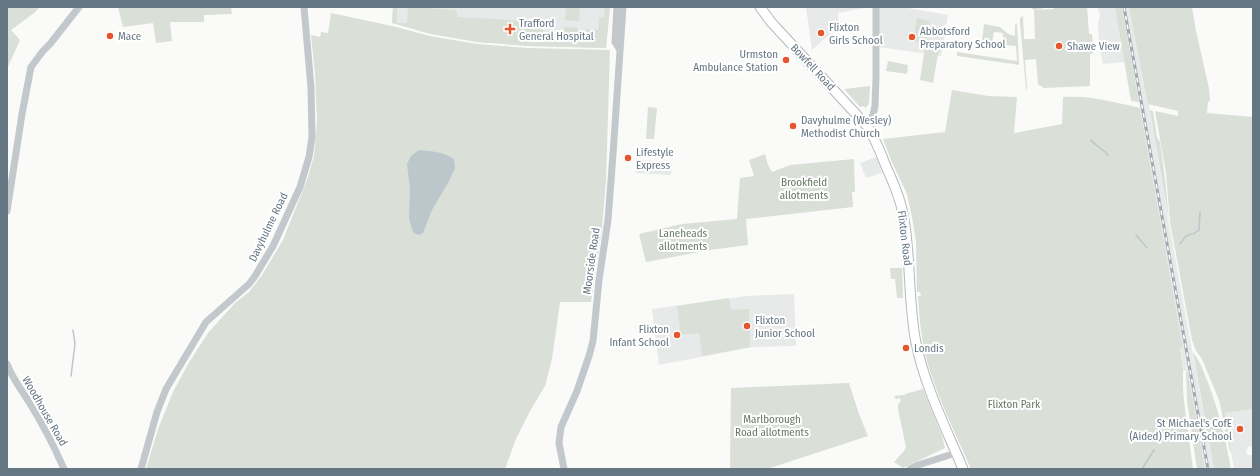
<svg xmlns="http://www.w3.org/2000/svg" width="1260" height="476" font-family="'Fira Sans Condensed',sans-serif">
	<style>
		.built { fill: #e8e9e9 }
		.green { fill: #dadfd7 }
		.water { fill: #bbc7cb }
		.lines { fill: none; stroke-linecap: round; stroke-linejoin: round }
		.stream { stroke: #bbc7cb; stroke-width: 1.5 }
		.major-casing { stroke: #b5babe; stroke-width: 11 }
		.minor { stroke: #c3c8cc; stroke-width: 7 }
		.major { stroke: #fff; stroke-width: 9 }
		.rail-casing { stroke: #a2aab0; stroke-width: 3 }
		.rail { stroke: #fff; stroke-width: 1.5; stroke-dasharray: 4.5; stroke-linecap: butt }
		.poi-dot { fill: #e4572e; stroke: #fff; stroke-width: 1.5 }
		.labels { text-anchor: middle; stroke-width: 4; stroke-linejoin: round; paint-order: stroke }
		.poi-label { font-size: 11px; fill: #657683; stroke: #fff; text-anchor: start }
		.street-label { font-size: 11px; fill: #657683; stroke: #fff }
		.park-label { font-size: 11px; fill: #687a64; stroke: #fff }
	</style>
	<rect width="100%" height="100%" fill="#fafaf8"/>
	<path class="built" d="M393 7H610L606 48 528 46 477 42 431 34 392 23Z
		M806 7H870L838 13 839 26 812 50Z
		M879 7H902L948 15 941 56 879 47Z
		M1097 7H1115L1125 62 1103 64 1099 44 1098 24 1100 14Z
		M1122 7H1129L1150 110 1168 219 1214 469H1205L1188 371 1183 370 1180 348 1183 347Z
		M876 157 882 173 866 178 860 163Z
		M637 160 672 162 671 175 636 173Z
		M794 294 796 346 753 347 659 365 652 309 747 296Z
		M1253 409V446L1248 447 1246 452 1248 455H1253V469H1234L1224 413Z"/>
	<path class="green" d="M7 7H40L34 13 11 30 20 40 7 69Z
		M118 7H231L232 14 204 15V22H170L172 41 156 43 153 23 123 27Z
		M393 7H397V23H407L408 7 455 10 457 12V17L543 22V36L564 37V27L578 28V31L583 32V36L584 32H586V29L598 30 599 17 604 18 605 7H610L606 48 528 46 477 42 431 34 392 23Z
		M566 7H580L579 21 565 20Z
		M1031 7H1049L1035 10 1054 9V7H1070V8L1087 7 1089 34H1092L1093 53 1090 54V86L1043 88 1042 86H1040L1038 84 1036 59 1025 60 1027 88V90L1026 89 1020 23V18L1023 16 1024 39H1035L1034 10 1031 8Z
		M1115 7H1122L1139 102 1131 101Z
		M1129 7H1192L1196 31 1209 88 1210 101 1208 102 1207 113 1253 117V409L1225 413 1231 451 1230 452 1219 400 1202 359 1196 351 1192 340 1170 222 1166 173 1155 111 1178 116V111L1148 104Z
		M331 13 392 26 430 36 477 44 528 48 610 50 606 180 602 229 591 302H560L552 359 545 386 530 411 516 439 505 469H146L158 429 173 392 188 364 208 333 235 303 249 292 262 275 283 240 308 177 314 156 317 120 315 74 311 35 320 37 321 32 328 33Z
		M917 18 930 21 926 44 913 41Z
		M984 24 1000 27 1008 34 1015 36V25L1017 24 1019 65 957 56V52L1017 61 1016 46 1003 45V33L994 32 992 43 982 42Z
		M925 46 940 50 938 55 933 83 920 80Z
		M888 61 908 65 907 74 886 71Z
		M870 86 869 103 866 108 863 106 860 107 844 89Z
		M952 90 988 96 1017 97 1014 133 1062 124 1063 97C1091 95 1113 102 1140 108L1183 347 1180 348 1183 370V387L1184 401 1193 469H971C955 432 935 393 925 354 921 335 919 316 918 296H921L920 292H917L916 241 912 217 907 194 891 160 883 139 945 132Z
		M648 107 657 108 654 139H646Z
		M1150 110 1153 111 1157 137 1160 142 1165 178 1169 222 1179 280Z
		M765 154 768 165 772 172 790 165 854 159 855 192H852L853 207 746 219 748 245 710 250 646 262 639 234 682 224 737 219 740 178 754 176 749 160Z
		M890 268H902L903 298H897L895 279H891Z
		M729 298 731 310 749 309 750 347 702 356 699 333 681 335 677 306Z
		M1193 352C1201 363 1204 373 1209 385 1219 413 1226 440 1231 469H1214Z
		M1188 371 1190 383 1205 469H1197L1187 401 1186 372Z
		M849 383 859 414 868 436 767 469H730L731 388Z
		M923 389 942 436 945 448 903 468 894 462 904 451 906 447 898 409V404L901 401 900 398 896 399 894 396 905 395V394Z"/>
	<path class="water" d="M419 150C431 151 444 152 454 159L455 168 449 181 432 210 423 233 419 235 414 233 412 229 409 218 410 188 407 164 411 156Z"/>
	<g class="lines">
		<path class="stream" d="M1091 140C1096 146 1103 149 1108 155
			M1193 234 1199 230 1200 212
			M1136 235 1147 248
			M1180 244 1186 236 1191 234
			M71 376 75 344 73 330
			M1142 469 1154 450"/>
		<defs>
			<path id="major" d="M760 7 771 22 867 126C875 138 880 151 885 164 893 182 901 200 904 219 911 260 908 302 916 343 925 387 946 428 963 469"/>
		</defs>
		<use href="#major" class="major-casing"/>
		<path class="minor" d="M617 7 615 42 620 50
			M867 126 873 115 875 106 876 77V7
			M7 211 22 114 31 67 43 51 50 44 79 7
			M7 364C12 378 21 389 29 402 42 423 54 446 64 469
			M141 469 157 412 166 389 206 322 249 284 255 276 273 246 300 187 309 157 312 137 311 88 304 7
			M564 469 559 443 561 427 577 391 589 356 593 341 599 280 608 220 613 154 623 7
			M910 469 918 465 956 453"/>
		<use href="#major" class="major"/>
		<defs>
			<path id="rail" d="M1124 7 1208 469"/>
		</defs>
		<use href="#rail" class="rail-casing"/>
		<use href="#rail" class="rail"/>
	</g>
	<g class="poi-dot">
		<path d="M508 23h4v4h4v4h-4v4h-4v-4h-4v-4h4z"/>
		<circle cx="821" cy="33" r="4"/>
		<circle cx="110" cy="36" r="4"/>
		<circle cx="912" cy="37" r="4"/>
		<circle cx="1059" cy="46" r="4"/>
		<circle cx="786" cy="60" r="4"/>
		<circle cx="793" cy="126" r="4"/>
		<circle cx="628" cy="158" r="4"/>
		<circle cx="747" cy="326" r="4"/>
		<circle cx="677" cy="335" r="4"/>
		<circle cx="906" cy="348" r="4"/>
		<circle cx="1240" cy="429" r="4"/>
	</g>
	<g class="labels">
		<g class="poi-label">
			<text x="519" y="27">Trafford<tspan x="519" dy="13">General Hospital</tspan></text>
			<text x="829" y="31">Flixton<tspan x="829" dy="13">Girls School</tspan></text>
			<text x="920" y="35">Abbotsford<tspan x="920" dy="13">Preparatory School</tspan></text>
			<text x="118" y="40">Mace</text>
			<text x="1067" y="50">Shawe View</text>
			<text x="778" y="58" text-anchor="end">Urmston<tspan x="778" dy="13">Ambulance Station</tspan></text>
			<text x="801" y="124">Davyhulme (Wesley)<tspan x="801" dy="13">Methodist Church</tspan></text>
			<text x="636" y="156">Lifestyle<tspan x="636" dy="13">Express</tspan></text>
			<text x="755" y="324">Flixton<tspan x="755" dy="13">Junior School</tspan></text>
			<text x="669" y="333" text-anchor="end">Flixton<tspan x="669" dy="13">Infant School</tspan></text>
			<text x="914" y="352">Londis</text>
			<text x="1232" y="427" text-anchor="end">St Michael's CofE<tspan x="1232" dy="13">(Aided) Primary School</tspan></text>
		</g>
		<g class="street-label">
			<text transform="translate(813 67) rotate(47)" y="4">Bowfell Road</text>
			<text transform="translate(268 227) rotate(-64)" y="4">Davyhulme Road</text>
			<text transform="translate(905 238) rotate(83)" y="4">Flixton Road</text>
			<text transform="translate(591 261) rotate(-82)" y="4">Moorside Road</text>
			<text transform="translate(45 411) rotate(60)" y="4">Woodhouse Road</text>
		</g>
		<g class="park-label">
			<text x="804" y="186">Brookfield<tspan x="804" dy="13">allotments</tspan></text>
			<text x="683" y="237">Laneheads<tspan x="683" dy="13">allotments</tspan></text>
			<text x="1014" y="408">Flixton Park</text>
			<text x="772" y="423">Marlborough<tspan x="772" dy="13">Road allotments</tspan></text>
		</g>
	</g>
	<rect width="1260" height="476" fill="none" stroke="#657683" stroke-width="16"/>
</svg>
